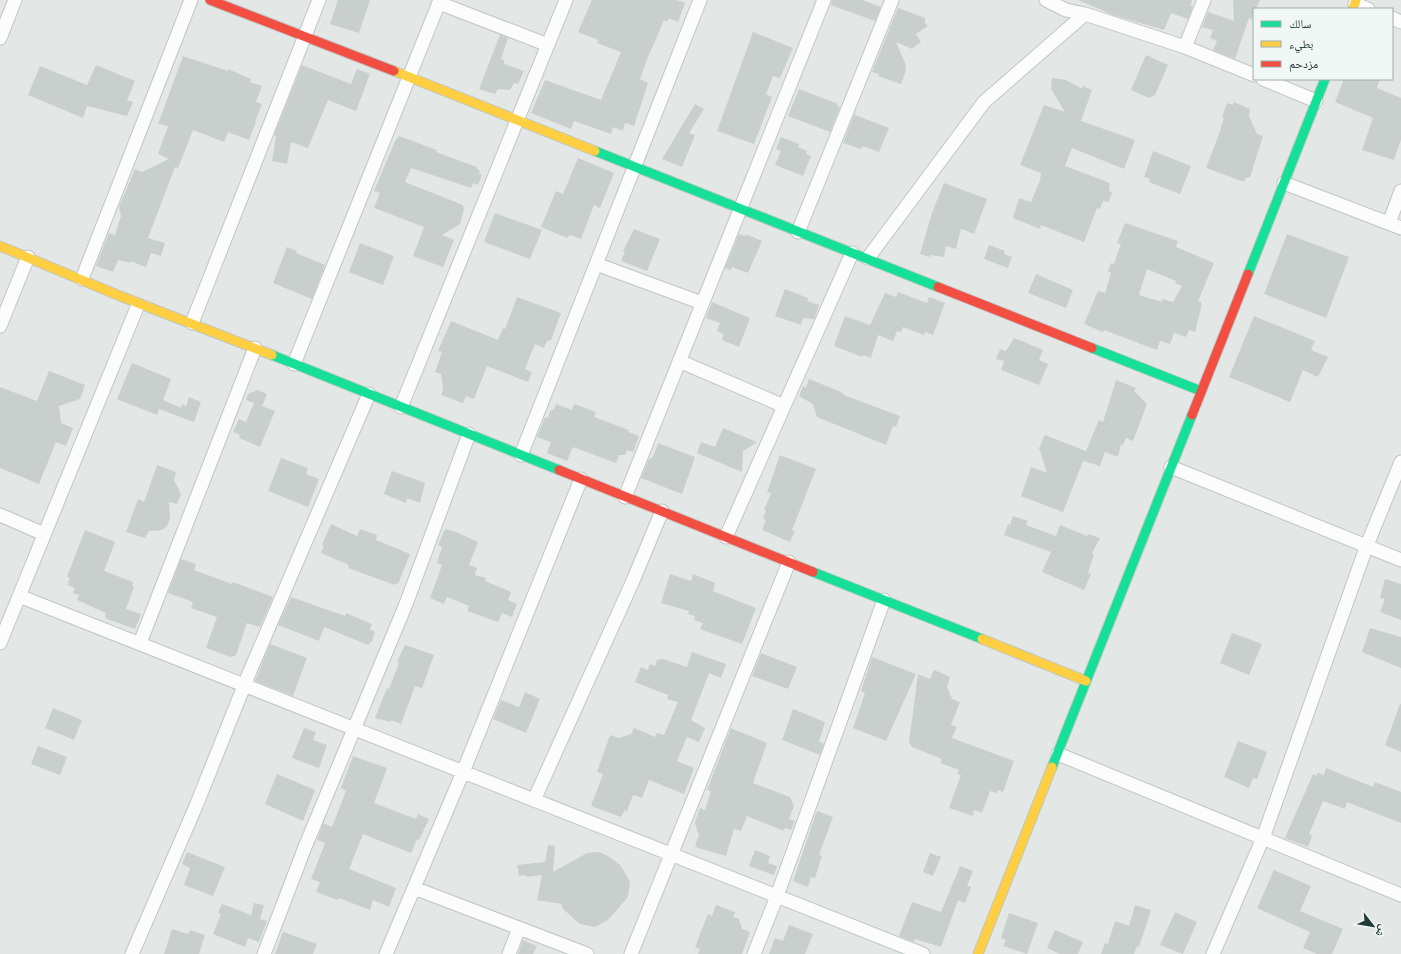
<svg xmlns="http://www.w3.org/2000/svg" width="1401" height="954" font-family="'Fira Sans Condensed','Noto Naskh Arabic',sans-serif">
	<style>
		.building { fill: #c9cfcd; fill-rule: evenodd }
		.lines { fill: none; stroke-linecap: round; stroke-linejoin: round }
		.street-casing { stroke: #c0c5c4; stroke-width: 15 }
		.fast-casing { stroke: #bec6c4; stroke-width: 11 }
		.slow-casing { stroke: #bec6c4; stroke-width: 11 }
		.jam-casing { stroke: #bec6c4; stroke-width: 11 }
		.street { stroke: #fbfcfb; stroke-width: 13 }
		.fast { stroke: #16e098; stroke-width: 9 }
		.slow { stroke: #ffcf43; stroke-width: 9 }
		.jam { stroke: #f24e42; stroke-width: 9 }
	</style>
	<rect width="100%" height="100%" fill="#e3e8e7"/>
	<path class="building" d="M338 0H370L359 33 330 24Z
		M592 0H676L685 3 678 22 669 18 667 22 664 20 646 62 640 79 648 83 634 126 625 123 623 131 613 127 611 134 574 121 571 129 531 113 545 80 601 100 621 52 597 43 598 40 578 32Z
		M832 0H862L881 7 875 21 831 5Z
		M1078 0H1192L1190 6H1193L1188 19 1171 13 1164 30 1113 15Z
		M1233 0H1260L1256 9H1254L1252 19 1249 18 1235 59 1213 50 1217 41 1210 38 1213 30 1202 27 1208 12 1234 21Z
		M898 8 925 18V23L928 26 916 34 921 42 912 49 896 42 905 63 906 70 901 84 878 76 879 74 872 72Z
		M753 32 793 48 780 78 773 76 766 94 772 97 754 144 717 131Z
		M500 35 508 38 501 59 504 60V64L524 71 518 84 514 83 510 90 498 89 495 94 479 89Z
		M1146 55 1168 65 1155 95 1149 98 1131 90Z
		M183 56 228 71V69L251 79 250 82 262 86 256 102 262 104 255 122H256L249 140 228 132 224 142 193 130 178 168 175 167 148 238 165 243 161 256 151 253 146 267 130 261V263L118 260 113 272 96 266 109 233 115 235 121 216 119 207 135 169 142 172 169 159 158 154 168 126 158 124Z
		M96 65 135 81 127 100 133 102 127 116 87 106 83 118 28 95 40 66 87 85Z
		M302 65 351 84 357 69 370 74 356 111 328 100 308 148 291 142 287 164 272 161 276 136 274 135Z
		M1052 78 1066 80 1082 89 1083 86 1092 90 1081 121 1135 140 1124 169 1072 148 1065 166 1110 183 1109 191 1112 192 1109 202 1103 201 1100 209 1097 208 1084 242 1041 225 1040 229 1013 218 1019 198 1031 202 1040 180 1041 173 1020 165 1044 105 1065 112 1051 89Z
		M1344 79H1380L1377 88 1401 98V140L1394 160 1362 150 1373 118 1335 102Z
		M799 89 838 104 837 106 840 107 830 132 788 116Z
		M1234 102 1250 109 1249 116 1257 134 1263 136 1250 177 1246 178 1244 182 1206 168 1219 134 1224 118 1222 117 1227 103 1233 105Z
		M695 104 704 109 689 133 695 135 682 167 662 159Z
		M856 110 855 115 889 128 879 152 863 146 861 149 843 143Z
		M399 136 437 150 436 152 477 167V169L480 170 479 174 482 175 478 185 473 183 471 188 411 168 405 182 463 205 464 209 460 224 442 235 454 240 443 267 413 256 424 227 374 208 380 193 374 191 395 141Z
		M781 137 799 144 798 147 807 151 806 154 811 156 803 176 775 165 781 151 776 149Z
		M1153 151 1191 166 1180 194 1149 182 1150 179 1144 177Z
		M578 158 614 173 600 208 594 205 581 239 570 235 567 238 541 227 556 191 563 194Z
		M944 183 987 199 974 234 961 229 956 249 946 246 944 257 930 255V257L920 254 932 213Z
		M495 213 542 230 530 259 484 242Z
		M1125 223 1178 241 1176 247 1214 263 1198 301 1201 302V308L1195 332 1189 330 1186 337 1174 333 1170 344 1160 341 1157 350 1104 330 1103 332 1084 324 1098 291 1105 293 1111 273 1108 271 1111 263 1114 264 1121 244 1117 243ZM1147 269 1176 281 1175 283 1182 286 1173 302 1162 299V302L1139 295Z
		M634 229 660 239 647 271 621 261 625 252 623 251Z
		M739 234 745 236 746 234 762 241 748 273 732 267 731 270 725 268Z
		M1287 234 1349 257 1326 318 1264 294Z
		M360 243 394 256 383 285 349 272Z
		M989 245 1005 251 1004 254 1012 257 1008 268 984 259Z
		M287 247 297 251 296 253 325 265 312 299 273 283Z
		M1036 274 1073 290 1066 308 1028 293Z
		M785 289 808 298 807 301 819 305 814 319 803 318 801 325 775 316Z
		M898 292 927 303 929 297 945 303 933 335 925 332 924 335 903 327 901 332 897 331 893 341 878 335 871 358 863 355 862 357 834 346 845 316 870 325 885 293 896 297Z
		M517 297 561 313 551 340 547 341 544 348 535 344 525 369 532 372 528 382 487 366 474 399 466 396 463 403 441 395 443 389 441 374 435 372 442 352 438 351 451 321 498 340 503 328 505 329Z
		M712 302 750 318 739 347 722 340 724 334 717 331 720 323 706 318Z
		M1254 316 1315 341 1311 350 1328 357 1318 377 1303 370 1290 402 1229 377Z
		M1014 338 1043 350 1039 360 1048 364 1039 385 1001 370 1004 361 996 359 1000 349 1006 351Z
		M132 363 171 379 163 400 181 408 182 404 186 406 189 397 201 402 194 422 159 409 157 415 117 399Z
		M49 371 85 385 80 399 59 406 61 423 73 428 66 446 56 442 39 484 0 468V387L37 401Z
		M809 379 839 391 846 396 900 416 896 427 893 426 886 445 817 417 813 404 799 396 803 386 806 388Z
		M1116 380 1136 388 1134 391 1147 404 1133 441 1126 438 1123 445 1121 444 1118 457 1105 452 1100 466 1083 461 1063 512 1021 496 1031 467 1047 473 1039 448 1045 435 1086 451 1099 420 1103 422Z
		M257 390 267 394 262 406 246 400 248 394Z
		M254 403 275 411 260 447 239 438 240 435 233 432 239 419 246 422Z
		M556 404 572 410 574 404 596 412 594 417 629 430 628 432 639 436 633 452 627 450 625 455H619L616 463 573 447 567 461 547 453 551 442 537 437 545 417 548 418 550 411 554 409Z
		M723 428 757 442 743 451 742 472 697 453 701 442 715 447Z
		M658 443 695 457 682 494 641 478 649 459 653 457Z
		M780 455 816 469 792 530 795 531 790 542 762 530 766 520 763 519 766 511 764 510 771 493 767 492Z
		M281 458 308 468 306 474 319 479 308 507 268 491Z
		M157 465 176 472 174 480 181 494 177 504 169 502 170 519 167 526 162 530 149 531 145 538 126 532 138 499 144 502Z
		M392 471 425 483 420 503 407 498 406 503 384 494Z
		M1013 516 1028 521 1026 525 1056 536 1060 525 1087 536 1088 534 1100 538 1092 553 1094 554 1088 573 1091 574 1084 590 1042 572 1051 552 1004 535 1008 524 1010 525Z
		M331 524 357 536 360 529 377 535 376 540 410 554 398 584 396 583 395 585 348 568 349 565 321 553 324 546 322 545Z
		M445 529 456 532 478 542 469 565 477 568 475 575 486 578 485 581 511 592 508 600 517 604 512 617 502 613 498 622 467 611 469 606 447 597 444 604 430 598 442 565 437 563 442 547 438 545Z
		M85 530 115 542 104 571 133 582 132 586 134 587 126 609 141 614 135 629 107 619 105 617 106 613 77 600 79 595 73 593 75 588 68 585 70 578 67 577Z
		M181 559 196 564 194 570 232 584 233 582 273 597 260 627 247 623 236 655 231 657 206 648 217 617 191 608 193 602 168 593Z
		M670 574 691 581 693 574 715 583 713 591 756 608 742 644 700 629 703 623 694 620 695 616 688 614 689 611 661 603Z
		M1385 579 1401 584V620L1380 612 1385 599 1380 598Z
		M291 597 345 616 346 613 372 624 370 629 375 632 372 641 368 645 324 627 319 641 278 625Z
		M1370 628 1401 637V668L1362 652Z
		M1232 633 1262 644 1249 675 1220 663Z
		M270 644 307 658 293 696 255 681Z
		M405 645 434 655 422 688 415 686 401 724 391 720V722L375 718 387 688 389 689 399 663 397 662Z
		M692 652 726 664 721 678 709 673 691 720 705 728 699 742 687 737 677 761 694 768 684 794 649 780 642 798 633 795 627 811 625 810 621 817 591 806 603 774 597 772 610 735 619 738 631 734 634 728 655 737 657 733 664 735 678 702 667 699 668 695 635 682 641 667 648 670 650 664 655 666 657 660 663 659 687 667Z
		M761 653 797 667 788 689 752 676Z
		M872 657 916 674 886 741 853 728 865 693 861 691Z
		M934 670 950 677 947 687 952 699 960 702 951 725 957 727 952 738 1014 761 1003 792 998 790 997 793 990 791 982 813 974 810 973 816 949 808 961 775 957 774 959 770 940 763 942 759 912 747 909 742 918 674 930 679Z
		M525 692 540 699 526 733 493 719 501 700 519 707Z
		M1400 704H1401V752L1385 745Z
		M53 708 82 720 74 740 45 728Z
		M793 709 825 722 819 742 824 744 820 755 782 740Z
		M304 728 316 732 313 740 327 745 319 768 292 758Z
		M731 728 767 743 753 783 790 797 794 806 789 819 795 821 791 830 785 828 784 831 747 816 741 831 734 829 726 856 695 847 699 834 697 831 695 822 700 808 705 810 711 791 707 790Z
		M1238 741 1267 752 1257 779 1253 778 1249 788 1224 777Z
		M38 746 67 757 60 775 31 764Z
		M353 756 387 768 374 803 416 819 418 814 429 819 419 840 417 839 411 853 363 834 349 869 396 888 389 907 373 900 370 910 339 898 338 900 316 892 320 882 311 879 325 843 317 840 323 823 332 827 346 791 341 788Z
		M1326 768 1373 787 1375 782 1401 792V823L1347 802 1345 809 1323 801 1309 834 1312 836 1308 847 1285 838 1313 774 1316 776 1317 773 1324 775Z
		M277 774 315 790 303 821 265 804Z
		M818 811 833 817 819 855 822 856 815 878 811 877 808 887 793 881 816 813Z
		M548 845 555 846 553 872 587 853 599 852 608 856 621 866 630 882 628 897 608 920 595 927 580 924 563 909 561 904 537 900 542 875 526 877V875L519 876 517 865 545 862Z
		M755 850 770 856 768 863 777 866 774 875 749 866Z
		M187 852 225 867 213 896 184 885 190 868 182 864Z
		M930 853 941 857 933 876 923 872Z
		M960 866 973 871 967 886 971 887 965 903 958 900 941 947 915 939 914 942 899 936 912 902 941 912Z
		M1274 870 1311 886 1300 911 1343 929 1332 954H1317L1303 948 1310 932 1257 908Z
		M254 903 264 905 260 919 267 921 259 942 248 938 245 947 213 934 221 914 218 913 222 904 251 915Z
		M716 905 735 912 733 917 739 919 742 929 750 932 742 954H698L700 949 695 947 708 914 712 916Z
		M1135 905 1151 910 1139 947 1137 946 1134 954H1101L1105 943 1108 944 1115 921 1129 926Z
		M1175 912 1197 922 1183 954 1160 945Z
		M1009 913 1038 923 1027 954 1003 946 1006 940 1001 938Z
		M789 925 813 934 805 954H769L775 938 783 941Z
		M172 929 188 934 190 930 205 935 199 954H164Z
		M1055 930 1083 942 1078 954H1060L1047 948Z
		M283 932 317 944 313 954H275Z
		M523 940 537 946 533 954H518Z"/>
	<g class="lines">
		<defs>
			<path id="street" d="M1046 0 1066 10 1085 14 1185 47 1254 75
				M439 3 548 45
				M1355 4 1368 9
				M1392 18 1401 22
				M0 38 15 0
				M1185 47 1204 0
				M1263 79 1316 101
				M1284 183 1401 228
				M1389 223 1401 191
				M798 232 892 0
				M868 258 984 102 1085 14
				M596 264 702 303
				M82 279 191 0
				M192 323 319 0
				M0 326 28 257
				M679 361 784 406
				M294 364 440 0
				M401 407 566 0
				M521 455 700 0
				M1171 467 1401 560
				M625 497 824 0
				M0 515 44 534
				M726 537 852 253
				M19 596 923 954
				M0 643 138 305
				M140 643 255 348
				M1058 754 1401 895
				M534 800 632 583 662 511
				M414 888 587 954
				M132 954 196 806 250 671 369 394
				M264 954 305 847 406 604 469 434
				M386 954 463 772 581 479
				M509 954 519 928
				M631 954 789 562
				M754 954 777 896 884 600
				M1213 954 1263 838 1367 545 1401 462"/>
			<path id="fast" d="M595 151 938 287
				M1248 274 1325 79
				M1092 348 1201 391
				M272 355 559 470
				M813 572 982 639
				M1052 767 1192 415"/>
			<path id="slow" d="M1353 9 1356 0
				M394 71 595 151
				M0 246 120 296 272 355
				M982 639 1086 681
				M978 954 1052 767"/>
			<path id="jam" d="M210 0 394 71
				M938 287 1092 348
				M1192 415 1248 274
				M559 470 813 572"/>
		</defs>
		<use href="#street" class="street-casing"/>
		<use href="#fast" class="fast-casing"/>
		<use href="#slow" class="slow-casing"/>
		<use href="#jam" class="jam-casing"/>
		<use href="#street" class="street"/>
		<use href="#fast" class="fast"/>
		<use href="#slow" class="slow"/>
		<use href="#jam" class="jam"/>
	</g>
	<rect x="1253" y="8" width="140" height="72" fill="#f0f7f5" stroke="#9dacaa"/>
	<rect x="1261" y="21" width="20" height="6" fill="#16e098" stroke="#9dacaa"/>
	<text x="1289" y="28" font-size="12" fill="#213b39">سالك</text>
	<rect x="1261" y="41" width="20" height="6" fill="#ffcf43" stroke="#9dacaa"/>
	<text x="1289" y="48" font-size="12" fill="#213b39">بطيء</text>
	<rect x="1261" y="61" width="20" height="6" fill="#f24e42" stroke="#9dacaa"/>
	<text x="1289" y="68" font-size="12" fill="#213b39">مزدحم</text>
	<g transform="translate(1373 926) rotate(121)" stroke="#f0f7f5" stroke-width="3" paint-order="stroke">
	<path d="M0-3L7 15L0 10L-7 15Z" fill="#213b39"/>
	<text y="-6" font-size="11" font-weight="bold" text-anchor="middle" fill="#213b39">ش</text>
	</g>
</svg>
